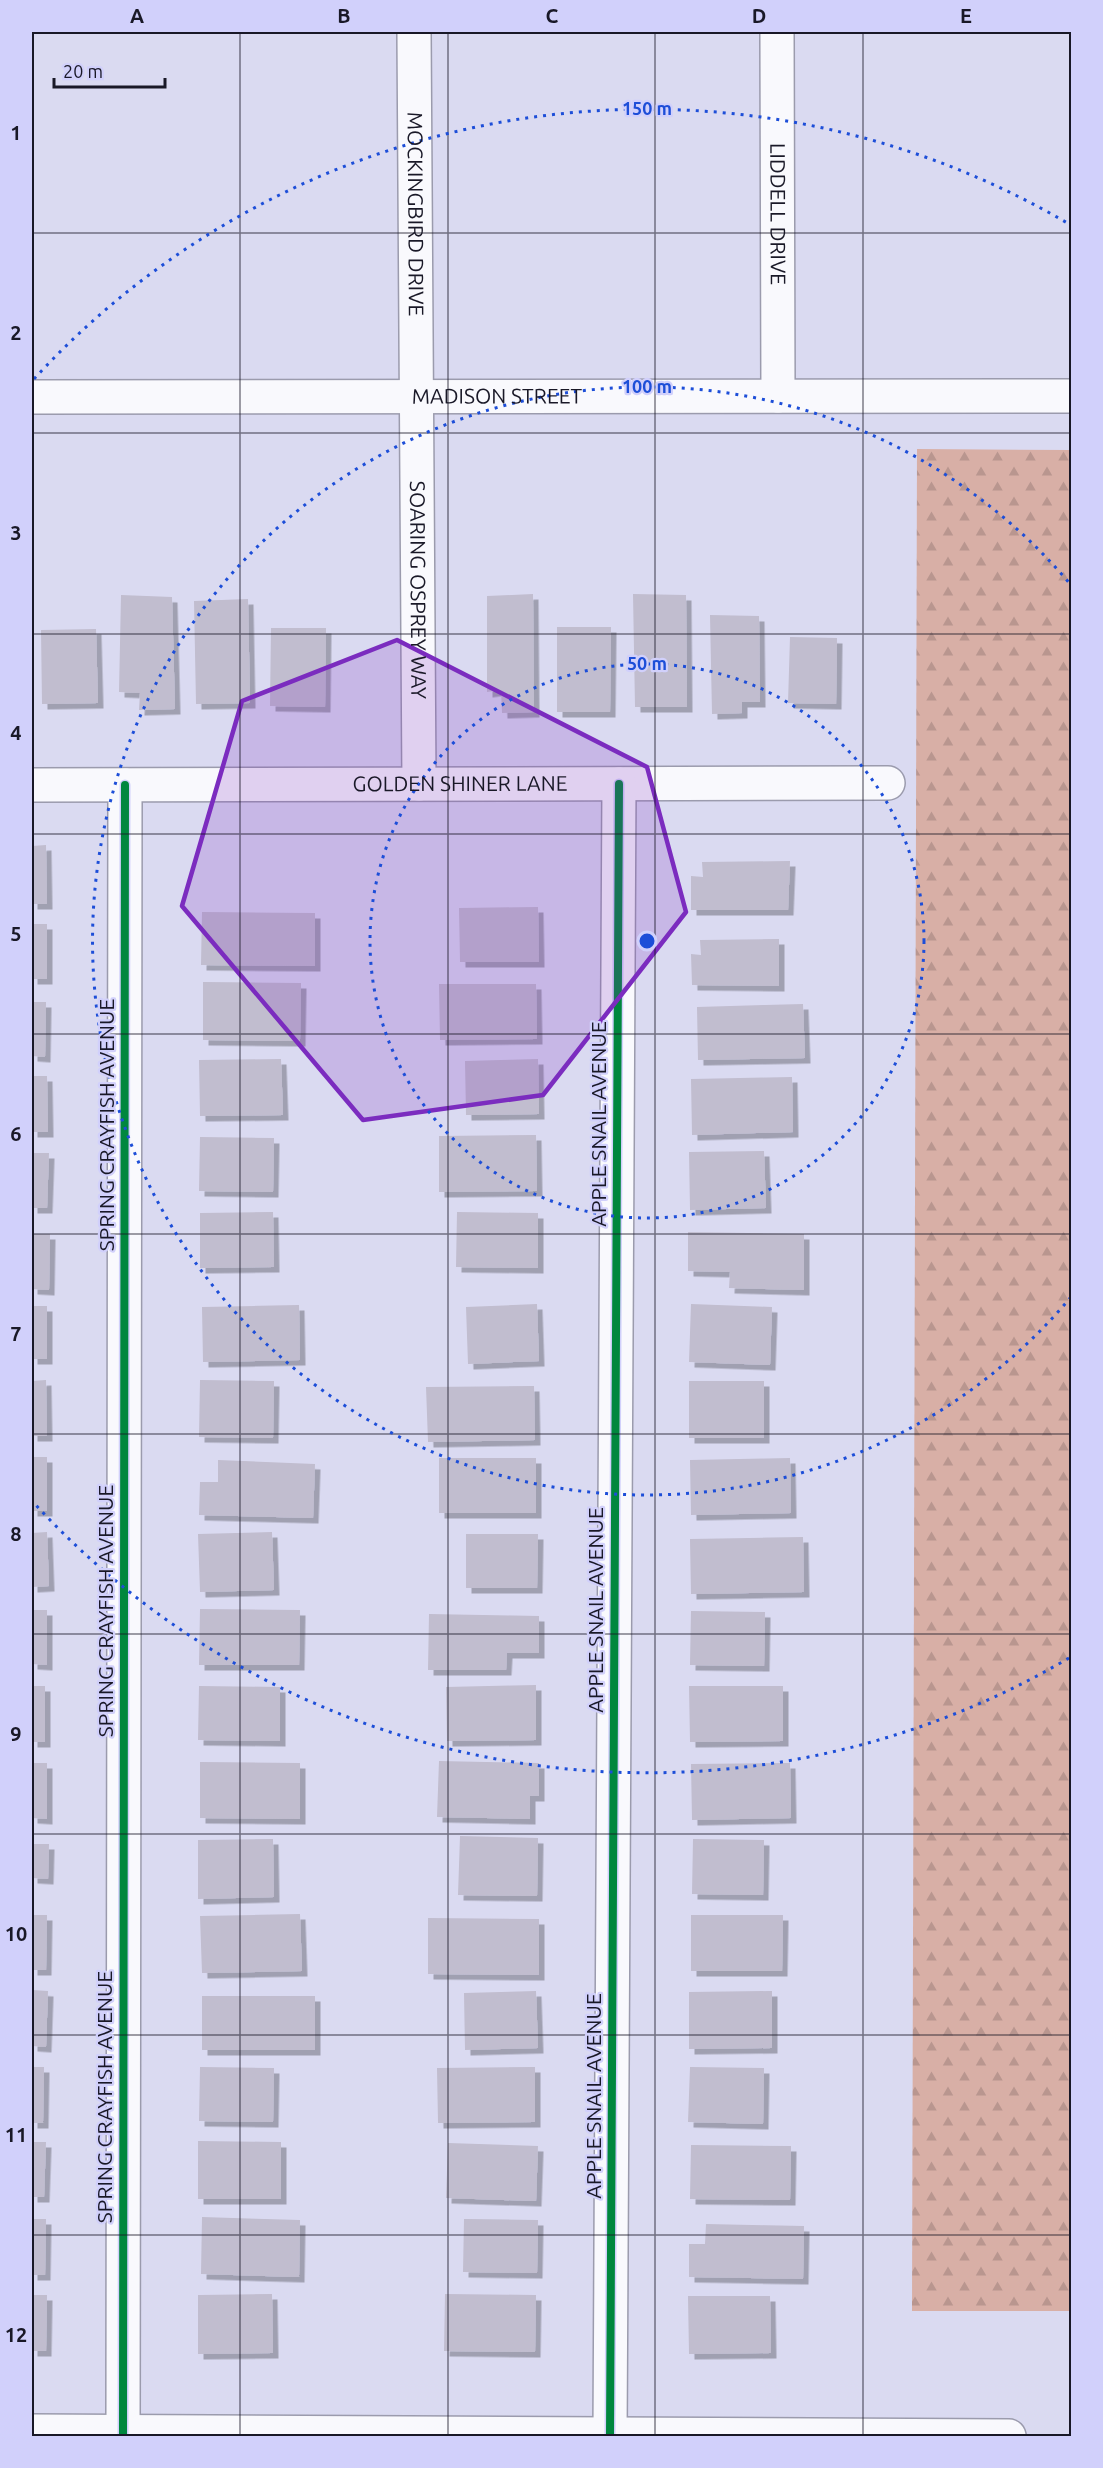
<svg xmlns="http://www.w3.org/2000/svg" width="1103" height="2468" font-family="Ubuntu,sans-serif">
	<style>
		.forest { fill: url(#forest-firs) }
		.building { fill: #c1bdcf; filter: url(#shadow) }
		.lines { fill: none; stroke-linecap: round; stroke-linejoin: round }
		.street-casing { stroke: #9b9bad; stroke-width: 36 }
		.secondary-casing { stroke: #9b9bad; stroke-width: 36 }
		.street { stroke: #f9f9fd; stroke-width: 33 }
		.secondary { stroke: #f9f9fd; stroke-width: 33 }
		.cycleway-casing { stroke: #d1d0fb; stroke-width: 11 }
		.cycleway { stroke: #00873e; stroke-width: 8 }
		.marked { fill: #7b2cbf; fill-opacity: 0.2; stroke: #7b2cbf; stroke-width: 4.5; stroke-linejoin: round }
		.grid { fill: none; stroke: #191827; stroke-width: 1.5; stroke-opacity: 0.55 }
		.ring { fill: none; stroke: #1d4ed8; stroke-width: 3; stroke-dasharray: 3 6 }
		.labels { text-anchor: middle; stroke-width: 4.5; stroke-linejoin: round; paint-order: stroke }
		.street-label { font-size: 21px; fill: #191827; stroke: #d1d0fb }
		.centre { fill: #1d4ed8; stroke: #d1d0fb; stroke-width: 3 }
		.ring-label { font-size: 18px; text-anchor: middle; font-weight: bold; fill: #1d4ed8; stroke: #d1d0fb; stroke-width: 4.5; stroke-linejoin: round; paint-order: stroke }
		.neatline { fill: none; stroke: #191827; stroke-width: 2 }
		.grid-label { font-size: 20px; text-anchor: middle; font-weight: bold; fill: #191827 }
	</style>
	<defs>
		<pattern id="forest-firs" width="22" height="20" patternUnits="userSpaceOnUse" patternTransform="scale(1.5)"><rect width="22" height="20" fill="#d8afa6"/><path d="M5 1l3.5 6h-7zM16 11l3.5 6h-7z" fill="#b9968f"/></pattern>
		<filter id="shadow"><feDropShadow dx="5.5" dy="5.5" stdDeviation="0" flood-color="#0004"/></filter>
	</defs>
	<rect width="100%" height="100%" fill="#dadaf1"/>
	<path class="forest" d="M917 449 1071 450V2311H912Z"/>
	<path class="building" d="M533 594 534 712 502 713 501 690 487 692V596Z
		M633 594 686 595 687 707H635Z
		M121 595 172 597 175 709 139 710 140 693 119 692Z
		M248 599 250 703 196 704 194 601Z
		M710 615 759 616 760 702H742V713L712 714Z
		M557 627H611L610 712H557Z
		M271 628H326L325 707 270 706Z
		M96 629 98 703 42 704 41 630Z
		M790 637 837 638 836 704 788 703Z
		M46 845 47 904H32V846Z
		M790 861 788 910H691V876L703 877 702 862Z
		M538 907 539 962H460L459 908Z
		M202 912 315 913V966L201 965Z
		M32 924H47V979H32Z
		M779 939V986L692 985 691 954 701 955 700 940Z
		M203 982 301 983 300 1041 203 1040Z
		M439 984H536L537 1039 440 1040Z
		M32 1002H46L45 1057 32 1056Z
		M803 1004 805 1058 698 1060 697 1007Z
		M281 1059 283 1115 200 1116 199 1060Z
		M538 1059 539 1114 466 1115 465 1061Z
		M32 1076H47L48 1132H32Z
		M792 1077 793 1132 692 1135 691 1079Z
		M536 1135 537 1191 439 1192V1136Z
		M200 1137 274 1138 273 1192 199 1191Z
		M764 1151 766 1208 690 1210 689 1152Z
		M32 1153H49L47 1208H32Z
		M273 1212 274 1267 200 1268V1213Z
		M457 1212 538 1213V1268L456 1267Z
		M688 1232 804 1234V1290L729 1288 730 1272 688 1271Z
		M32 1234H50L49 1290 32 1289Z
		M537 1304 539 1361 468 1364 466 1307Z
		M691 1304 772 1307 770 1365 689 1362Z
		M299 1305 300 1360 203 1362 202 1307Z
		M32 1306H47V1359H32Z
		M46 1380 47 1436H32V1381Z
		M200 1380 274 1381 273 1438 199 1437Z
		M689 1381H764V1438H689Z
		M534 1386 535 1440 428 1442 426 1387Z
		M32 1457H47V1511H32Z
		M439 1458H536V1513H439Z
		M790 1458 791 1513 691 1515 690 1460Z
		M218 1460 315 1464 313 1518 199 1515 200 1482H218Z
		M47 1532 49 1586 32 1587V1533Z
		M272 1532 274 1590 200 1592 198 1534Z
		M466 1534H538L537 1588H466Z
		M803 1537 804 1592 691 1594 690 1539Z
		M200 1609 300 1610 299 1665H199Z
		M32 1610H47V1665L32 1664Z
		M691 1611 765 1612 764 1666 690 1665Z
		M429 1614 539 1616V1653H507L506 1670H428Z
		M536 1685V1740L447 1741 446 1687Z
		M32 1686H45V1742H32Z
		M199 1686 280 1687V1741L198 1740Z
		M689 1686H783V1741L690 1742Z
		M439 1761 539 1763V1796H530V1819L437 1817Z
		M200 1762 300 1763V1819L200 1818Z
		M32 1763H47V1819L32 1818Z
		M790 1763 791 1818 692 1820 691 1764Z
		M460 1836 538 1838 537 1896 458 1895Z
		M273 1839 274 1897 198 1899V1840Z
		M693 1839 764 1840 763 1895 692 1894Z
		M32 1844H49L48 1879 32 1878Z
		M300 1914 302 1971 202 1973 200 1916Z
		M32 1915H47L46 1970H32Z
		M691 1915H783L782 1971H691Z
		M428 1918 539 1919V1975L428 1974Z
		M32 1990 48 1991 46 2047 32 2046Z
		M536 1991 538 2048 465 2050 464 1993Z
		M772 1991V2048L689 2049V1992Z
		M202 1996H315V2050H202Z
		M32 2067H44L43 2123H32Z
		M200 2067 274 2068 273 2122 199 2121Z
		M535 2067V2122L438 2123 437 2068Z
		M690 2067 764 2068 763 2124 688 2122Z
		M198 2141 281 2142V2199H198Z
		M32 2142H46L44 2197H32Z
		M448 2143 538 2146 536 2201 446 2198Z
		M691 2145 791 2146 790 2200 690 2199Z
		M202 2217 300 2220 299 2277 201 2274Z
		M32 2219H46L45 2275H32Z
		M464 2219 538 2220 537 2273 463 2272Z
		M706 2224 804 2226 803 2279 689 2277V2244H705Z
		M272 2294 273 2353 198 2354V2295Z
		M445 2294 536 2295 535 2352 444 2351Z
		M32 2295H47L46 2351H32Z
		M688 2296H770L771 2353 689 2354Z"/>
	<g class="lines">
		<defs>
			<g id="street">
				<path id="s1" d="M414 32 419 784"/>
				<path id="s2" d="M777 32 778 396"/>
				<path id="s3" d="M32 785 888 783"/>
				<path d="M32 2431 1009 2436"/>
				<path d="M123 2436 125 785"/>
				<path d="M610 2436 619 784"/>
			</g>
			<g id="secondary">
				<path id="s4" d="M32 397 1072 396"/>
			</g>
		</defs>
		<use href="#street" class="street-casing"/>
		<use href="#secondary" class="secondary-casing"/>
		<use href="#street" class="street"/>
		<use href="#secondary" class="secondary"/>
		<defs>
			<path id="cycleway" d="M123 2436 125 785
				M610 2436 619 784"/>
		</defs>
		<use href="#cycleway" class="cycleway-casing"/>
		<use href="#cycleway" class="cycleway"/>
	</g>
	<path class="marked" d="M397 640 647 767 686 912 543 1095 363 1120 182 906 242 701Z"/>
	<path class="grid" d="M240 32V2436M448 32V2436M655 32V2436M863 32V2436M32 233H1072M32 433H1072M32 634H1072M32 834H1072M32 1034H1072M32 1234H1072M32 1434H1072M32 1634H1072M32 1834H1072M32 2035H1072M32 2235H1072"/>
	<g class="ring">
		<circle cx="647" cy="941" r="277"/>
		<path d="M1071 1297A554 554 0 1 1 1071 585"/>
		<path d="M1069 1658A832 832 0 0 1 34 1503M34 379A832 832 0 0 1 1069 224"/>
	</g>
	<g class="labels">
		<g class="street-label">
			<text dy="7" stroke="none"><textPath href="#s1" startOffset="182">MOCKINGBIRD DRIVE</textPath></text>
			<text dy="7" stroke="none"><textPath href="#s2" startOffset="182">LIDDELL DRIVE</textPath></text>
			<text dy="7" stroke="none"><textPath href="#s4" startOffset="465">MADISON STREET</textPath></text>
			<text dy="7" stroke="none"><textPath href="#s1" startOffset="558">SOARING OSPREY WAY</textPath></text>
			<text dy="7" stroke="none"><textPath href="#s3" startOffset="428">GOLDEN SHINER LANE</textPath></text>
			<text transform="translate(599 1124) rotate(-90)" y="7">APPLE SNAIL AVENUE</text>
			<text transform="translate(107 1125) rotate(-90)" y="7">SPRING CRAYFISH AVENUE</text>
			<text transform="translate(596 1610) rotate(-90)" y="7">APPLE SNAIL AVENUE</text>
			<text transform="translate(106 1611) rotate(-90)" y="7">SPRING CRAYFISH AVENUE</text>
			<text transform="translate(594 2096) rotate(-90)" y="7">APPLE SNAIL AVENUE</text>
			<text transform="translate(105 2097) rotate(-90)" y="7">SPRING CRAYFISH AVENUE</text>
		</g>
	</g>
	<circle cx="647" cy="941" r="9" class="centre"/>
	<g class="ring-label">
		<text x="647" y="115">150 m</text>
		<text x="647" y="393">100 m</text>
		<text x="647" y="670">50 m</text>
	</g>
	<rect width="1103" height="2468" fill="none" stroke="#d1d0fb" stroke-width="66"/>
	<path d="M54 78v9h111v-9" fill="none" stroke="#191827" stroke-width="3"/>
	<text x="63" y="78" font-size="18" fill="#191827" stroke="#d1d0fb" stroke-width="4.5" paint-order="stroke">20 m</text>
	<rect x="33" y="33" width="1037" height="2402" class="neatline"/>
	<g class="grid-label">
		<text x="137" y="23">A</text>
		<text x="344" y="23">B</text>
		<text x="552" y="23">C</text>
		<text x="759" y="23">D</text>
		<text x="966" y="23">E</text>
		<text x="16" y="140">1</text>
		<text x="16" y="340">2</text>
		<text x="16" y="540">3</text>
		<text x="16" y="740">4</text>
		<text x="16" y="941">5</text>
		<text x="16" y="1141">6</text>
		<text x="16" y="1341">7</text>
		<text x="16" y="1541">8</text>
		<text x="16" y="1741">9</text>
		<text x="16" y="1941">10</text>
		<text x="16" y="2142">11</text>
		<text x="16" y="2342">12</text>
	</g>
</svg>
